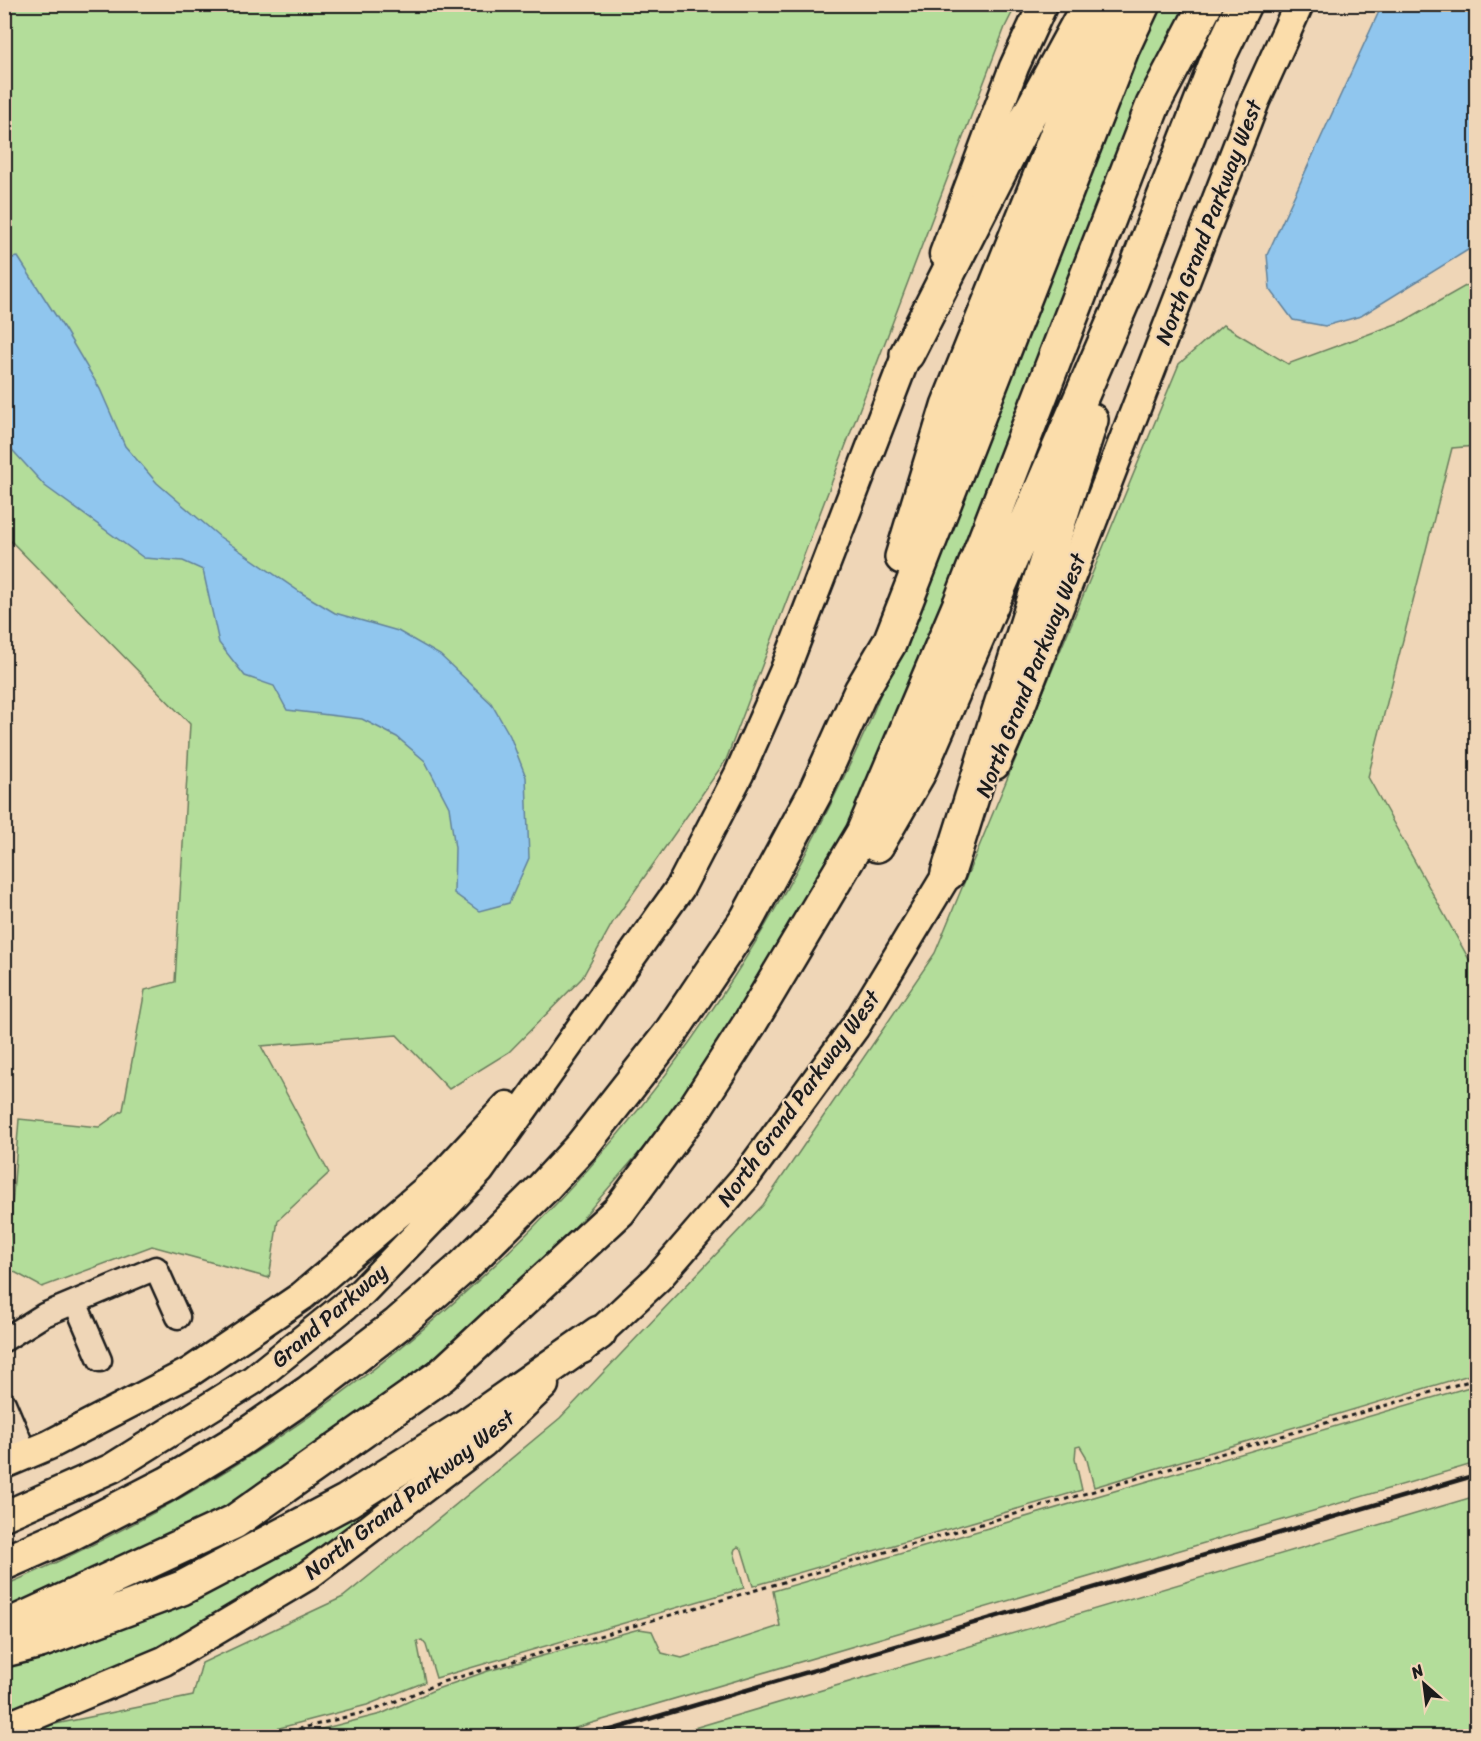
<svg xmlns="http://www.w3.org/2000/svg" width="1481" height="1741" font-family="Sriracha,sans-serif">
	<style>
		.green { fill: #b3dd9a; stroke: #687c5b; stroke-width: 1.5 }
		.water { fill: #90c6ee; stroke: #62829a; stroke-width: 1.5 }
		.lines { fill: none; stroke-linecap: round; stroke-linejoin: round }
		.minor-casing { stroke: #1c1c1c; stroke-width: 27 }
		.major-casing { stroke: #1c1c1c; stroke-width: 33 }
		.highway-casing { stroke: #1c1c1c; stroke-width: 38 }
		.path { stroke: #1c1c1c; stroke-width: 3; stroke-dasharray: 4.5 4.5; stroke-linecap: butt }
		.minor { stroke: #efd6b7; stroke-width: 22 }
		.major { stroke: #fbddab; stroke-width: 28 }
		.highway { stroke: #fbddab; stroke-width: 33 }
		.rail { stroke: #1c1c1c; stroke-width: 4.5 }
		.labels { text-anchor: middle; stroke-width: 4.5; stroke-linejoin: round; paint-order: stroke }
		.street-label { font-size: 22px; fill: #1c1c1c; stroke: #efd6b7 }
	</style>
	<rect width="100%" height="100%" fill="#efd6b7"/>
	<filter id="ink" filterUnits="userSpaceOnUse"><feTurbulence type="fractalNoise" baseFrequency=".0167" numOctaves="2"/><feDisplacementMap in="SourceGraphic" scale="12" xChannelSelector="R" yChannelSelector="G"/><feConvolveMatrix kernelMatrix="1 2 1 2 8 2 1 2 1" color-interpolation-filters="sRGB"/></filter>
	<g filter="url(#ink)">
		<path class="green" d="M4 5H1016L1005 27 726 760 613 922 582 978 509 1052 449 1089 397 1035 261 1046 329 1173 278 1220 269 1278 152 1246 42 1287 7 1268 19 1119 99 1127 123 1110 145 990 175 982 190 724 5 535Z
			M1154 5H1185L1146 91 1040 365 849 836 690 1089 656 1133 575 1227 465 1331 409 1379 238 1500 193 1527 5 1619V1585C57 1564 107 1538 157 1511 392 1382 597 1195 740 967 790 889 831 807 869 723Z
			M1476 280V446L1452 448 1368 777 1476 972V1373L1094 1487 1086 1456 1080 1446 1076 1447 1075 1459 1082 1490 753 1586 742 1550 738 1547 735 1549 734 1552 744 1588 436 1678 426 1645 422 1640 417 1641 425 1682 367 1705 249 1736H15L36 1728 193 1696 202 1663 343 1597 412 1541 560 1418 763 1205 935 953 1179 364 1223 325 1288 364 1404 321Z
			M1476 1385V1463L548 1736H294L381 1714 434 1690 488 1671 639 1629 652 1631 662 1653 682 1658 780 1626 773 1591Z
			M444 1455 304 1564 133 1663 5 1715 4 1668 65 1648Z
			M1476 1496V1736H667Z"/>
		<path class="water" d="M1382 5H1476V245L1361 316 1325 326 1293 320 1270 289 1267 255Z
			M18 257 65 330 100 389 125 446 157 483 220 537 300 592 335 613 398 631 440 655 491 703 510 736 526 777 529 858 509 903 479 911 454 893 455 848 449 807 425 761 397 737 362 719 287 710 274 686 245 676 219 643 203 570 183 561 144 558 45 486 5 442V259Z"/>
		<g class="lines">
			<defs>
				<path id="minor" d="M75 1302 100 1360
					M4 1340 44 1315 156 1268 178 1317
					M4 1403 26 1455"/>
				<path id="major" d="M944 254 1014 67 1043 4
					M995 765 1020 708 1255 101 1299 4
					M582 1349 658 1278 747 1175 855 1027 948 873 957 852
					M4 1464 49 1445 190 1372 302 1296 441 1177 507 1106
					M4 1516 112 1468 253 1380 362 1292 480 1170 680 888 739 774 784 672 915 333
					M4 1728 164 1661 307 1576 483 1443 544 1385"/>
				<path id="highway" d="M907 354 1025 122 1089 4
					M902 557 948 406 1065 114 1113 4
					M877 845 918 774 1131 282 1219 56 1244 4
					M948 873 1091 420
					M4 1563 66 1536 167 1484 238 1441 308 1393 398 1324 463 1267 543 1188 581 1147 669 1035 747 919 815 793 861 691 890 642 1122 49 1143 4
					M4 1628 234 1522 442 1375 619 1211 695 1108 750 1023 863 833 960 604 1153 105 1206 4
					M4 1650 40 1641 182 1588 347 1501 466 1426 599 1333"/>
			</defs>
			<use href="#minor" class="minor-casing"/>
			<use href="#major" class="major-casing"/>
			<use href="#highway" class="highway-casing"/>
			<path class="path" d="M272 1736 377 1709 442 1682 1476 1379"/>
			<use href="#minor" class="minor"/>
			<use href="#major" class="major"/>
			<use href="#highway" class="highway"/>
			<path class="rail" d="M591 1736 1476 1475"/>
		</g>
	</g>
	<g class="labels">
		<g class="street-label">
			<text transform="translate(1208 222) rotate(-69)" y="8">North Grand Parkway West</text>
			<text transform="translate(1030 675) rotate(-68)" y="8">North Grand Parkway West</text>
			<text transform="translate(798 1098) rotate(-54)" y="8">North Grand Parkway West</text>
			<text transform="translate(329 1315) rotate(-41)" y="8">Grand Parkway</text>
			<text transform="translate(409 1494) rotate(-38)" y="8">North Grand Parkway West</text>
		</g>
	</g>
	<rect width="1481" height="1741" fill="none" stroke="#efd6b7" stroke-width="24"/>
	<rect x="12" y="12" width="1457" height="1717" fill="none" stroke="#1c1c1c" stroke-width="2" filter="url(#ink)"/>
	<g transform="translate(1424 1684) rotate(332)" stroke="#efd6b7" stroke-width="4.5" paint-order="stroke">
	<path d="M0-4.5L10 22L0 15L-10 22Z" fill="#1c1c1c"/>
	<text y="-9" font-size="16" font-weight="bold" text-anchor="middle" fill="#1c1c1c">N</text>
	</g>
</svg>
